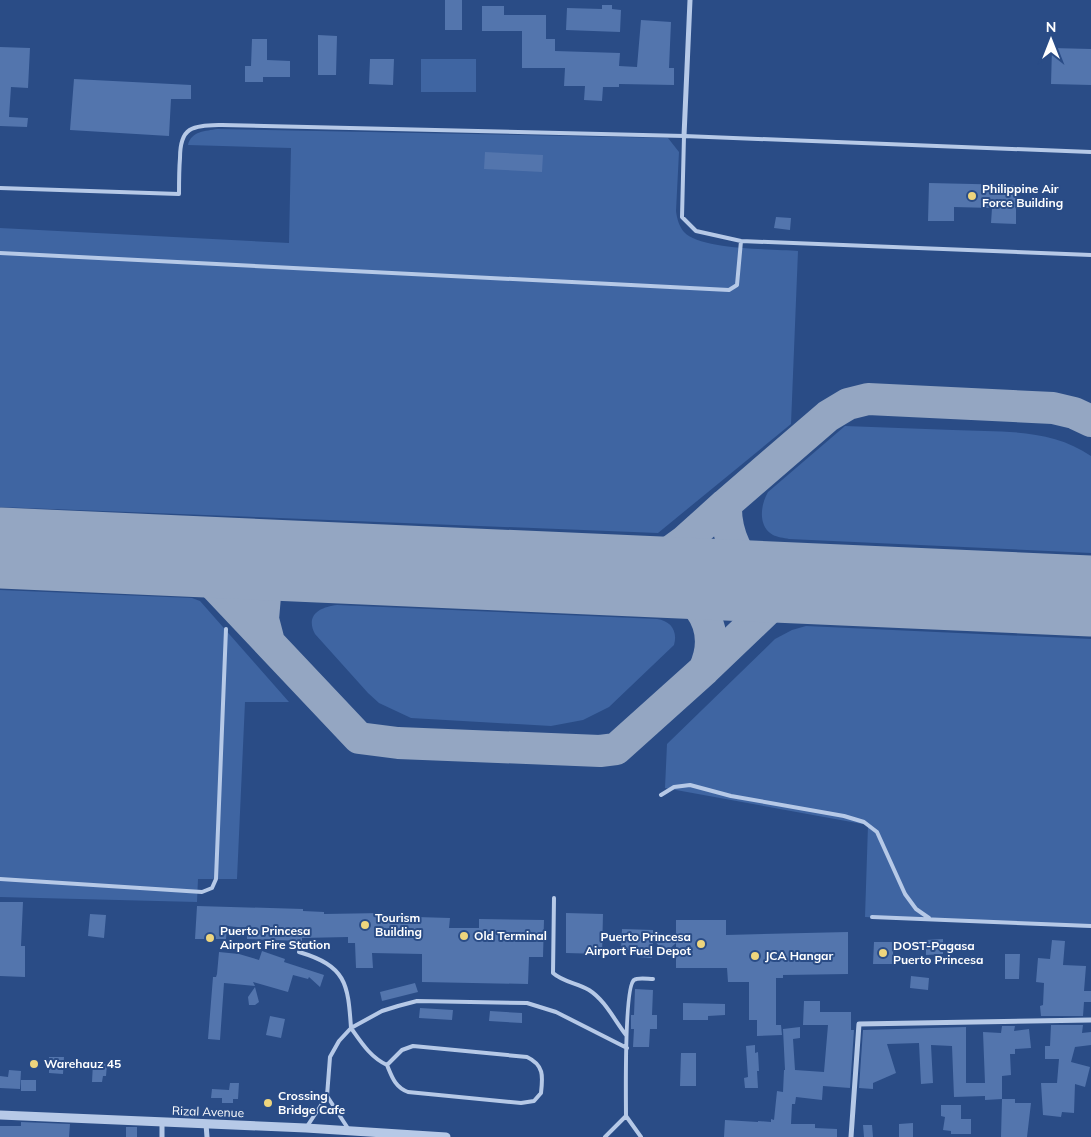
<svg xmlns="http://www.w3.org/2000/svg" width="1091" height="1137" font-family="Mulish,sans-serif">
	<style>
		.green { fill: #3f65a2 }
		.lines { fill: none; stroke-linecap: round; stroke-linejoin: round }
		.taxiway { stroke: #94a6c2; stroke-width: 32 }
		.runway { stroke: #94a6c2; stroke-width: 81 }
		.building { fill: #5375ad }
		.service { stroke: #b6c9e7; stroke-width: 4 }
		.minor { stroke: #b6c9e7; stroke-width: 5 }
		.tertiary { stroke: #b6c9e7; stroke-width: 9 }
		.poi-dot { fill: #eed57d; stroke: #2a4c86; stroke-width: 2 }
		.labels { text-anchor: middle; stroke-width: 4; stroke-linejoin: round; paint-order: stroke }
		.poi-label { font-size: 12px; font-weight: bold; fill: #fff; stroke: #2a4c86; text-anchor: start }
		.street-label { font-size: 12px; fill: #fff; stroke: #2a4c86 }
	</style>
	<rect width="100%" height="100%" fill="#2a4c86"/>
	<path class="green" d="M421 59H476V92H421Z
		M217 129 668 138 679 152 676 211C677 219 679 226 684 232 700 250 773 249 798 251L791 424 658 533 0 507V228L289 243 291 148 188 145C191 131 206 131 217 129Z
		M845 426C881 427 917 429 953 430 999 432 1051 428 1091 456V553L789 539C784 538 777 537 773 535 757 526 761 504 768 492Z
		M0 590 192 598 200 601 289 702H245L237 879H198L197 902 0 897Z
		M337 605 657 619C671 621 678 631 674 645L609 707 583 720 551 726 411 718 379 703 368 693 315 634C305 615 320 607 337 605Z
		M806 626 1091 639V928L865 917 868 825 665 788 667 744 775 639 792 630Z"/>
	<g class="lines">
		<path class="taxiway" d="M726 504C725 530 737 566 764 576 774 580 785 581 795 583
			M184 556 205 575 359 738 398 743 600 751 616 749 704 670 795 583
			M637 576 685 541 726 504 828 416 848 404 868 399 1053 408 1074 413 1091 421
			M657 577C670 586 689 594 699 607 713 626 714 649 704 670
			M269 642 263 619 265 596 283 560"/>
		<path class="runway" d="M0 548 1091 596"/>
	</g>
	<path class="building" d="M445 0H462V30H445Z
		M602 5H612V9L621 10 620 32 566 30 567 8 602 9Z
		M482 6H504V15H546V39H555V51L620 53 619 66 637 67 641 20 671 22 669 68H674V85L619 84V87H603L602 101 584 100 585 86H564L565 68H522V31H482Z
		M318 35 337 36 336 75H318Z
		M252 39H267V60L290 61V77H263V82H245V66H251Z
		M0 47 30 48 28 88 11 87 9 117 28 118 27 127 0 126Z
		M1052 48 1091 49V85L1051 84Z
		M370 59H394L393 85 369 84Z
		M74 79 191 85V99H171L169 136 70 130Z
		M485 152 543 155 542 172 484 169Z
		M929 183 1016 185V224L991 223 992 208 954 207V221H928Z
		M776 217 791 218 790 230 774 228Z
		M0 902H23L21 946H25V977L0 976Z
		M197 906 303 909V911L324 912V914L383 913V916L450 918 449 928H479V919L544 920 543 957H529L528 984 422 982V954L372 953 373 968H356L355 943H348V937L302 938V941L247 939V928L227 926 226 939H195Z
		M566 913 603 914 602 954 566 953Z
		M90 914 106 915 104 938 88 936Z
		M676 920H726V935L848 932V974L783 975V978H776V1025H781L782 1035 757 1036V1020H749V982H728L727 968H676V943L665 953 653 939 652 958 637 957V955L634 954V950H621L622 929 653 930V936L676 937Z
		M943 939V954L926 955V940Z
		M1052 940 1065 941 1063 965 1086 966 1084 991H1091V1002H1084L1083 1016H1041L1040 1006 1043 1005 1044 983 1036 982 1038 958 1050 959Z
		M874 942H893V964H873Z
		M262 951 285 959 284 962 324 975 320 987 309 977 308 979 293 975 288 992 253 982 255 986 224 983 220 1040 208 1039 213 977H216L217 974 219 952 239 954 259 960Z
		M1005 954H1020L1019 979H1005Z
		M911 976 929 978 928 990 910 988Z
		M415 983 418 992 382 1001 380 992Z
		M255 987 259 1002 255 1005H249L248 997Z
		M635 989 653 990 652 1015H657V1029H650L649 1047H633L634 1029H631V1015H634Z
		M804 1001H820V1012H851V1030H854L850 1088 823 1086 822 1100 796 1097 795 1104H792L791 1124H815V1128L837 1129V1137H724L725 1120 758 1122V1121L771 1122V1119L774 1120 777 1091 783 1092 784 1070H785L783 1029 800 1027V1038L793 1039 795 1070 824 1072 828 1025H803Z
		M683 1003 725 1004V1015L708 1016V1020H683Z
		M420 1008 453 1010 452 1020 419 1018Z
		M490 1011 522 1013V1023L489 1021Z
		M270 1016 285 1019 281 1038 266 1035Z
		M1051 1025H1083L1082 1033 1091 1032V1045L1075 1047 1071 1062 1090 1067 1085 1087 1075 1084 1074 1113 1062 1112 1061 1117 1043 1115 1041 1083H1057L1059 1059H1045V1046H1050Z
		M1002 1026H1015L1014 1031 1029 1029 1031 1048 1015 1049V1054H1010L1011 1075 1002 1076V1099H1015V1103H1031L1027 1137H1001L1002 1099 985 1100V1096L954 1097 952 1046 931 1045 933 1083 921 1084 919 1043 887 1044 896 1073 873 1083V1089L859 1088 863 1030 966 1027V1083H985L983 1032 1001 1033Z
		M755 1045V1053L758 1052 759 1071H757L758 1088H745L744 1078 748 1077 746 1046Z
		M681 1053H696V1086H680Z
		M49 1057H64L63 1074 49 1073Z
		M93 1063 107 1064 106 1076H103L102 1082H92Z
		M9 1070 21 1071 20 1089 0 1088V1076L8 1077Z
		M21 1080H36V1091H21Z
		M230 1083H239L238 1099H233V1103H222V1098H211L212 1089 229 1090Z
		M941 1105H961V1119H971V1134H951V1131L943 1130 945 1117 941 1116Z
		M21 1122 70 1124 69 1137H0V1126H21Z
		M913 1123V1137H899V1124Z
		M863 1125H872L873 1137H864Z
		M126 1127H137V1137H126Z"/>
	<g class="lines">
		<path class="service" d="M684 136 682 217 696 231 741 241 1091 255
			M0 188 179 194C179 182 179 170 180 158 180 125 194 126 222 125L684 136 1091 152
			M0 253 729 290 737 285 741 241
			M661 795 674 787 690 785 731 796 844 816 864 822 877 832 905 894 916 909 929 918
			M0 879 202 892 212 888 216 879 226 629
			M554 898 553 973C563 982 577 983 589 990 605 1000 615 1021 626 1035
			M872 917 1091 926
			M299 952C346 966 348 983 351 1028
			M351 1028C361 1042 370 1057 387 1065 392 1077 395 1087 408 1092L521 1103 534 1101 541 1093C543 1076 544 1065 527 1057L413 1046 402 1050 387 1065
			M327 1096 349 1130
			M626 1116C626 1098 624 987 634 980 638 977 648 979 653 979
			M626 1116 641 1137
			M306 1128 327 1096 330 1057 339 1041 351 1028 382 1011 398 1006 417 1001 527 1003 556 1012 627 1048
			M605 1137 626 1116"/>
		<path class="minor" d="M684 136 690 0
			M162 1122V1137
			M206 1124 207 1137
			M851 1137 859 1024 1091 1020"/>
		<path class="tertiary" d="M0 1115 306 1128 446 1137"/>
	</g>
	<g class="poi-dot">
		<circle cx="972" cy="196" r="5"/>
		<circle cx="365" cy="925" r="5"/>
		<circle cx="464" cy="936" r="5"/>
		<circle cx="210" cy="938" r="5"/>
		<circle cx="701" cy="944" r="5"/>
		<circle cx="883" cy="953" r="5"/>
		<circle cx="755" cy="956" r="5"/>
		<circle cx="34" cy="1064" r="5"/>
		<circle cx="268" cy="1103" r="5"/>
	</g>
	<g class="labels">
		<g class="poi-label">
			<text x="982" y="193">Philippine Air<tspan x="982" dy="14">Force Building</tspan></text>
			<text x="375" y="922">Tourism<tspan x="375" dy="14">Building</tspan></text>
			<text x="220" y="935">Puerto Princesa<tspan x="220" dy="14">Airport Fire Station</tspan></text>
			<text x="474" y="940">Old Terminal</text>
			<text x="691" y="941" text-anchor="end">Puerto Princesa<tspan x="691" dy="14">Airport Fuel Depot</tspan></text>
			<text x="893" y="950">DOST-Pagasa<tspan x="893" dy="14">Puerto Princesa</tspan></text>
			<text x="765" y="960">JCA Hangar</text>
			<text x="44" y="1068">Warehauz 45</text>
			<text x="278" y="1100">Crossing<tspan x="278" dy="14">Bridge Cafe</tspan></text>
		</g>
		<g class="street-label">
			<text transform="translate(208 1112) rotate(2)" y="4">Rizal Avenue</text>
		</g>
	</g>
	<g transform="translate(1051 40)" stroke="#2a4c86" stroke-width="4" paint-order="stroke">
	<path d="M0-4L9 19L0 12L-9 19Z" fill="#ffffff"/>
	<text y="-8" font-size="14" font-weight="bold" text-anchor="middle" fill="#ffffff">N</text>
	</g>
</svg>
